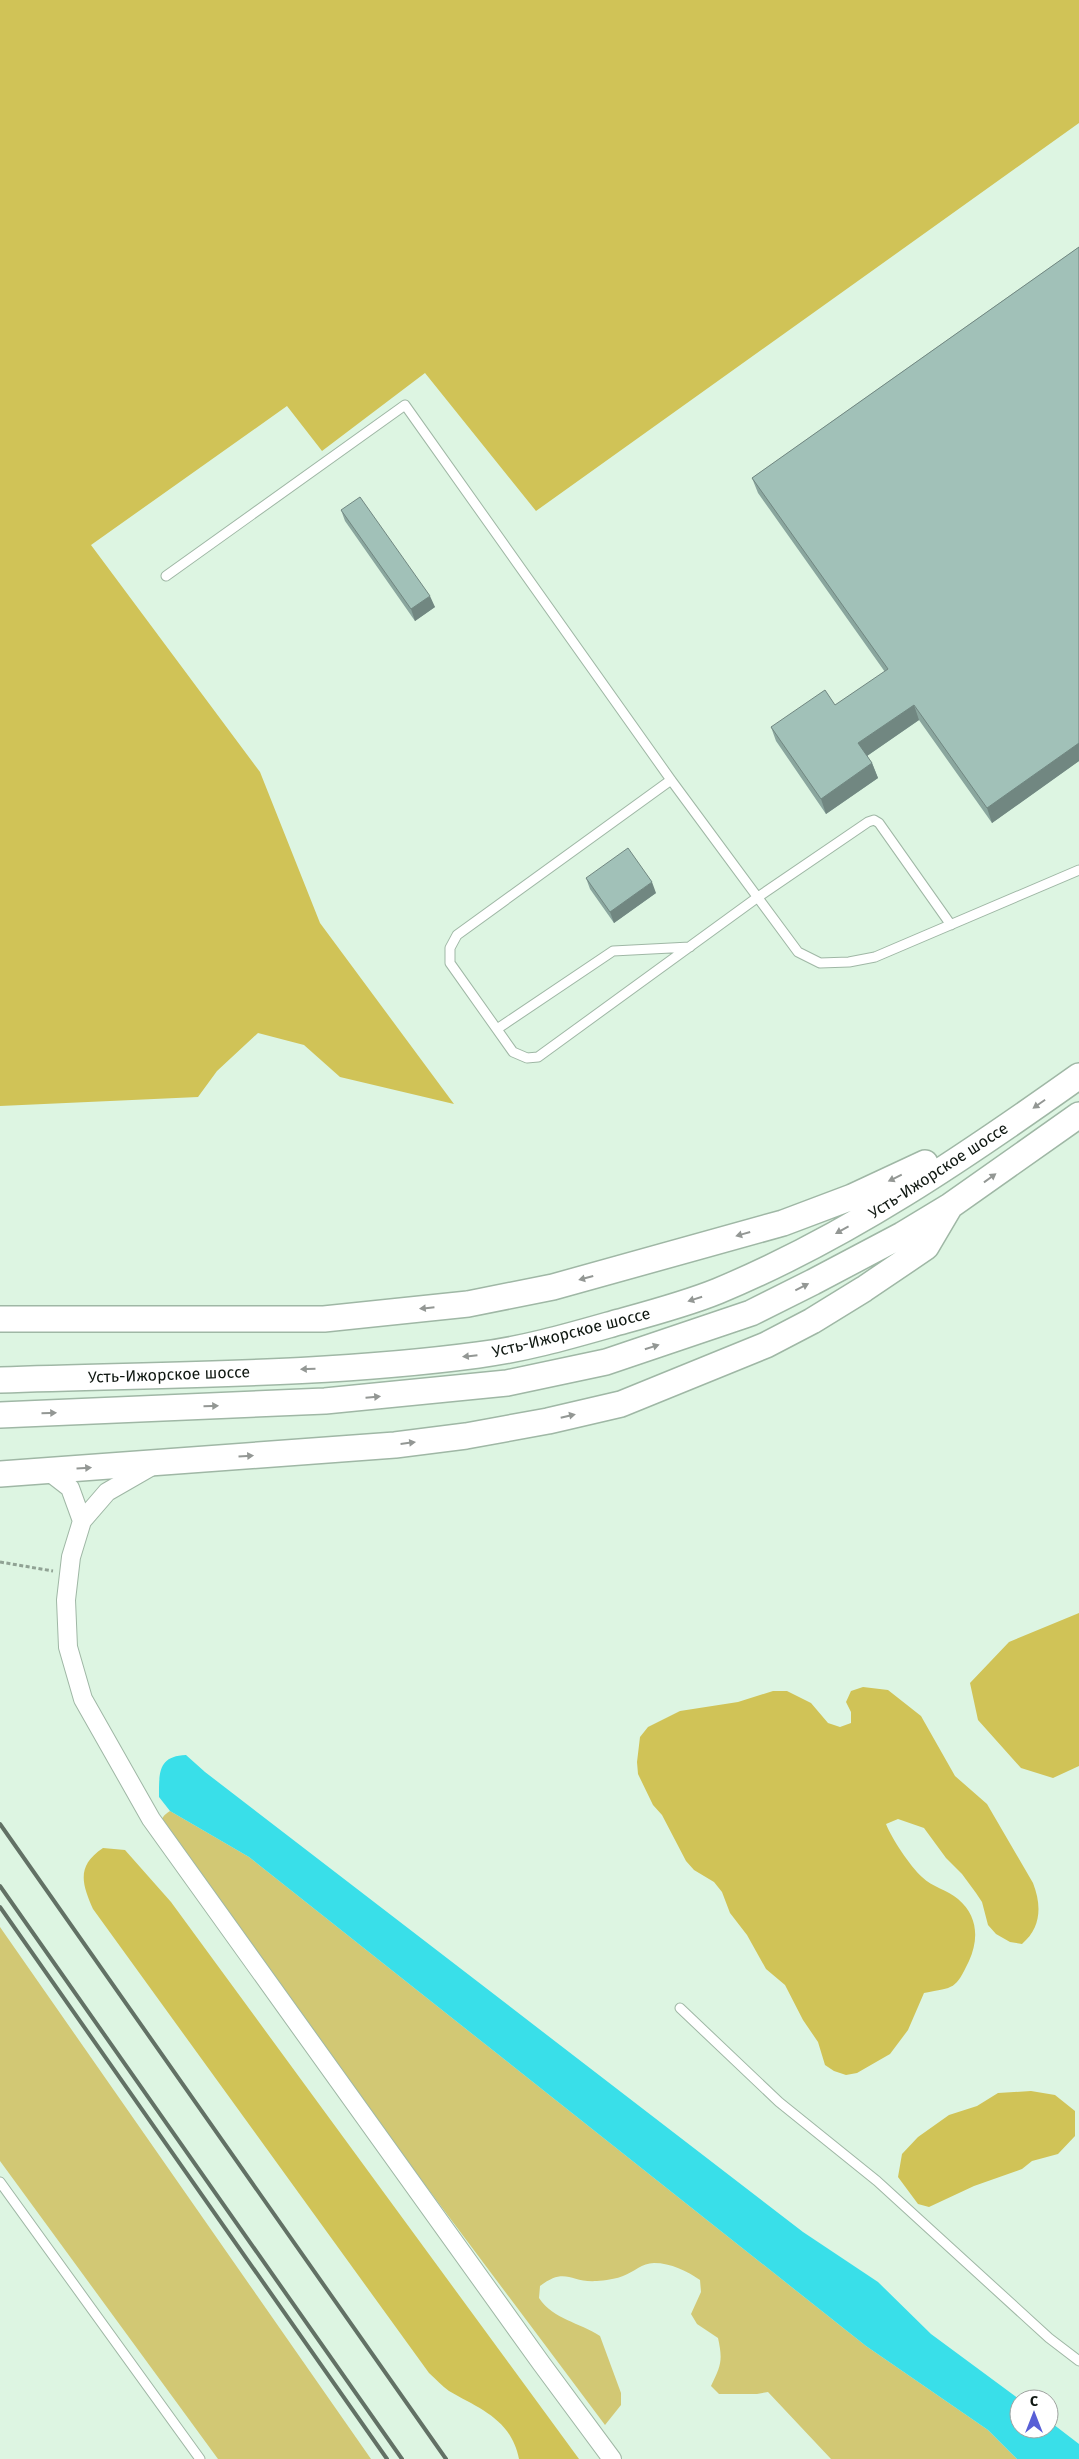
<svg xmlns="http://www.w3.org/2000/svg" width="1079" height="2459" font-family="'Fira Sans',sans-serif">
	<style>
		.green { fill: #d2c874 }
		.forest { fill: #d0c357 }
		.water { fill: #39dfe9 }
		.lines { fill: none; stroke-linecap: round; stroke-linejoin: round }
		.lane-casing { stroke: #9fb7a5; stroke-width: 11 }
		.street-casing { stroke: #9fb7a5; stroke-width: 20 }
		.secondary-casing { stroke: #9fb7a5; stroke-width: 28 }
		.path { stroke: #90a294; stroke-width: 3; stroke-dasharray: 4 2.5; stroke-linecap: butt }
		.lane { stroke: #fff; stroke-width: 9 }
		.street { stroke: #fff; stroke-width: 18 }
		.secondary { stroke: #fff; stroke-width: 25 }
		.rail { stroke: #627165; stroke-width: 4 }
		.wall { fill: #8aa69e }
		.shaded-wall { fill: #718781 }
		.building { fill: #a1c1b8; stroke: #718781 }
		.oneway { fill: #939794 }
		.labels { text-anchor: middle; stroke-width: 4; stroke-linejoin: round; paint-order: stroke }
		.street-label { font-size: 16px; fill: #101812; stroke: #fff }
	</style>
	<rect width="100%" height="100%" fill="#ddf5e2"/>
	<path class="green" d="M170 1811 249 1857 866 2346 988 2430 1017 2459H831L768 2392 757 2394H719L711 2386C721 2365 723 2361 718 2338L697 2324 691 2314 701 2292 700 2280C687 2271 671 2263 654 2263 642 2263 634 2272 623 2276 619 2278 603 2281 597 2281 570 2283 566 2266 540 2286L539 2298C554 2320 579 2322 600 2336L621 2393V2405L605 2425 165 1838C162 1824 157 1819 170 1811Z
		M0 1927 371 2459H218L0 2161Z"/>
	<path class="forest" d="M0 0H1079V123L536 511 425 373 322 451 287 406 91 545 260 772 320 923 454 1104 340 1077 304 1045 258 1033 217 1071 198 1097 0 1106Z
		M1079 1613V1766L1053 1778 1021 1768 978 1720 970 1683 1009 1642Z
		M863 1687 888 1690 921 1716 955 1776 987 1804 1033 1883C1042 1906 1041 1928 1022 1944L1010 1942 996 1934 988 1925 982 1902 976 1893 962 1874 946 1858 924 1828 898 1819 886 1824C892 1839 910 1866 922 1877 932 1887 948 1890 958 1899 978 1916 979 1939 969 1961 955 1990 955 1987 924 1993L908 2030 890 2054 857 2073 846 2075 834 2071 825 2065 818 2042 803 2020 785 1985 766 1969 747 1935 730 1913 722 1892 714 1882 694 1870 686 1861 662 1815 653 1805 638 1774 637 1762 640 1737 648 1727 680 1711 738 1702 773 1691H787L811 1703 828 1723 840 1727 851 1723V1712L846 1702 851 1691Z
		M103 1848 125 1850 171 1902 579 2459H519C511 2419 480 2409 449 2391 442 2386 436 2379 429 2373L93 1909C82 1884 76 1866 103 1848Z
		M1031 2091 1055 2095 1075 2111V2136L1058 2154 1032 2161 1022 2169 974 2186 929 2207 918 2204 898 2177 902 2154 918 2137 949 2115 977 2106 998 2093Z"/>
	<path class="water" d="M186 1755 205 1772 803 2232 878 2282 931 2334 1019 2399V2429H1049V2421L1079 2444V2459H1017L988 2430 866 2346 249 1857 170 1811 159 1797C159 1773 158 1756 186 1755Z"/>
	<g class="lines">
		<defs>
			<path id="lane" d="M166 576 405 405 671 780 798 952 820 963 849 962 875 957 1079 870
				M671 780 457 935 450 948V963L513 1052 527 1058 538 1057 758 897 868 822 874 820 879 823 951 925
				M497 1029 613 951 690 947
				M680 2008 779 2102 877 2181 1049 2338 1079 2361
				M0 2182 200 2459"/>
			<path id="street" d="M154 1465 107 1492 82 1521 71 1557 66 1600 68 1647 83 1699 151 1819 541 2363 612 2459
				M48 1471 70 1488 82 1521"/>
			<path id="secondary" d="M0 1319H324L468 1304 553 1287 783 1223 852 1197 925 1163
				M0 1380C159 1374 320 1376 478 1355 526 1349 573 1335 619 1322 652 1313 686 1304 718 1291 848 1237 965 1157 1079 1076
				M0 1415 325 1401 507 1383 606 1362 751 1313 813 1282 902 1235 950 1206 1079 1115
				M0 1474 395 1445 466 1436 548 1421 621 1404 766 1345 812 1321 864 1289 926 1247 949 1208"/>
		</defs>
		<use href="#lane" class="lane-casing"/>
		<use href="#street" class="street-casing"/>
		<use href="#secondary" class="secondary-casing"/>
		<path class="path" d="M0 1562 53 1571"/>
		<use href="#lane" class="lane"/>
		<use href="#street" class="street"/>
		<use href="#secondary" class="secondary"/>
		<path class="rail" d="M0 1824 446 2459
			M0 1886 402 2459
			M0 1907 387 2459"/>
	</g>
	<path class="wall" d="M1079 247V761L992 823 919 720 867 756 872 763 878 778 826 814 776 741 771 727 835 705 885 672 758 493 752 478Z
		M341 510 435 607 415 621 345 521Z
		M586 878 656 893 614 923 590 889Z"/>
	<path class="shaded-wall" d="M430 596 435 607 415 621 411 609Z
		M914 705 919 720 864 758 858 743Z
		M1079 743V761L992 823 987 808Z
		M872 763 878 778 826 814 821 799Z
		M652 882 656 893 614 923 610 912Z"/>
	<path class="building" d="M1079 247V743L987 808 914 705 858 743 872 763 821 799 771 727 825 690 835 705 888 669 752 478Z
		M360 497 430 596 411 609 341 510Z
		M628 848 652 882 610 912 586 878Z"/>
	<defs><path id="oneway-solid" d="M-6-.8H1V-3.2L6.5 0L1 3.2V.8H-6Z" transform="scale(1.25)"/></defs>
	<g class="oneway">
		<use href="#oneway-solid" transform="translate(1039 1104) rotate(145)"/>
		<use href="#oneway-solid" transform="translate(895 1178) rotate(154)"/>
		<use href="#oneway-solid" transform="translate(990 1178) rotate(-36)"/>
		<use href="#oneway-solid" transform="translate(842 1230) rotate(151)"/>
		<use href="#oneway-solid" transform="translate(743 1234) rotate(164)"/>
		<use href="#oneway-solid" transform="translate(586 1278) rotate(165)"/>
		<use href="#oneway-solid" transform="translate(802 1287) rotate(-27)"/>
		<use href="#oneway-solid" transform="translate(695 1299) rotate(162)"/>
		<use href="#oneway-solid" transform="translate(427 1308) rotate(174)"/>
		<use href="#oneway-solid" transform="translate(652 1347) rotate(-18)"/>
		<use href="#oneway-solid" transform="translate(470 1356) rotate(174)"/>
		<use href="#oneway-solid" transform="translate(308 1369) rotate(178)"/>
		<use href="#oneway-solid" transform="translate(373 1397) rotate(-5)"/>
		<use href="#oneway-solid" transform="translate(211 1406) rotate(-2)"/>
		<use href="#oneway-solid" transform="translate(49 1413) rotate(-2)"/>
		<use href="#oneway-solid" transform="translate(568 1416) rotate(-13)"/>
		<use href="#oneway-solid" transform="translate(408 1443) rotate(-7)"/>
		<use href="#oneway-solid" transform="translate(246 1456) rotate(-4)"/>
		<use href="#oneway-solid" transform="translate(84 1468) rotate(-4)"/>
	</g>
	<g class="labels">
		<g class="street-label">
			<text transform="translate(938 1170) rotate(-33)" y="6">Усть-Ижорское шоссе</text>
			<text transform="translate(571 1332) rotate(-14)" y="6">Усть-Ижорское шоссе</text>
			<text transform="translate(169 1374) rotate(-2)" y="6">Усть-Ижорское шоссе</text>
		</g>
	</g>
	<g transform="translate(1034 2414)"><circle r="24" fill="#ffffff" stroke="#9fa3a0"/>
	<path d="M0-4L9 19L0 12L-9 19Z" fill="#585fd6"/>
	<text y="-8" font-size="14" font-weight="bold" text-anchor="middle" fill="#101812">С</text>
	</g>
</svg>
